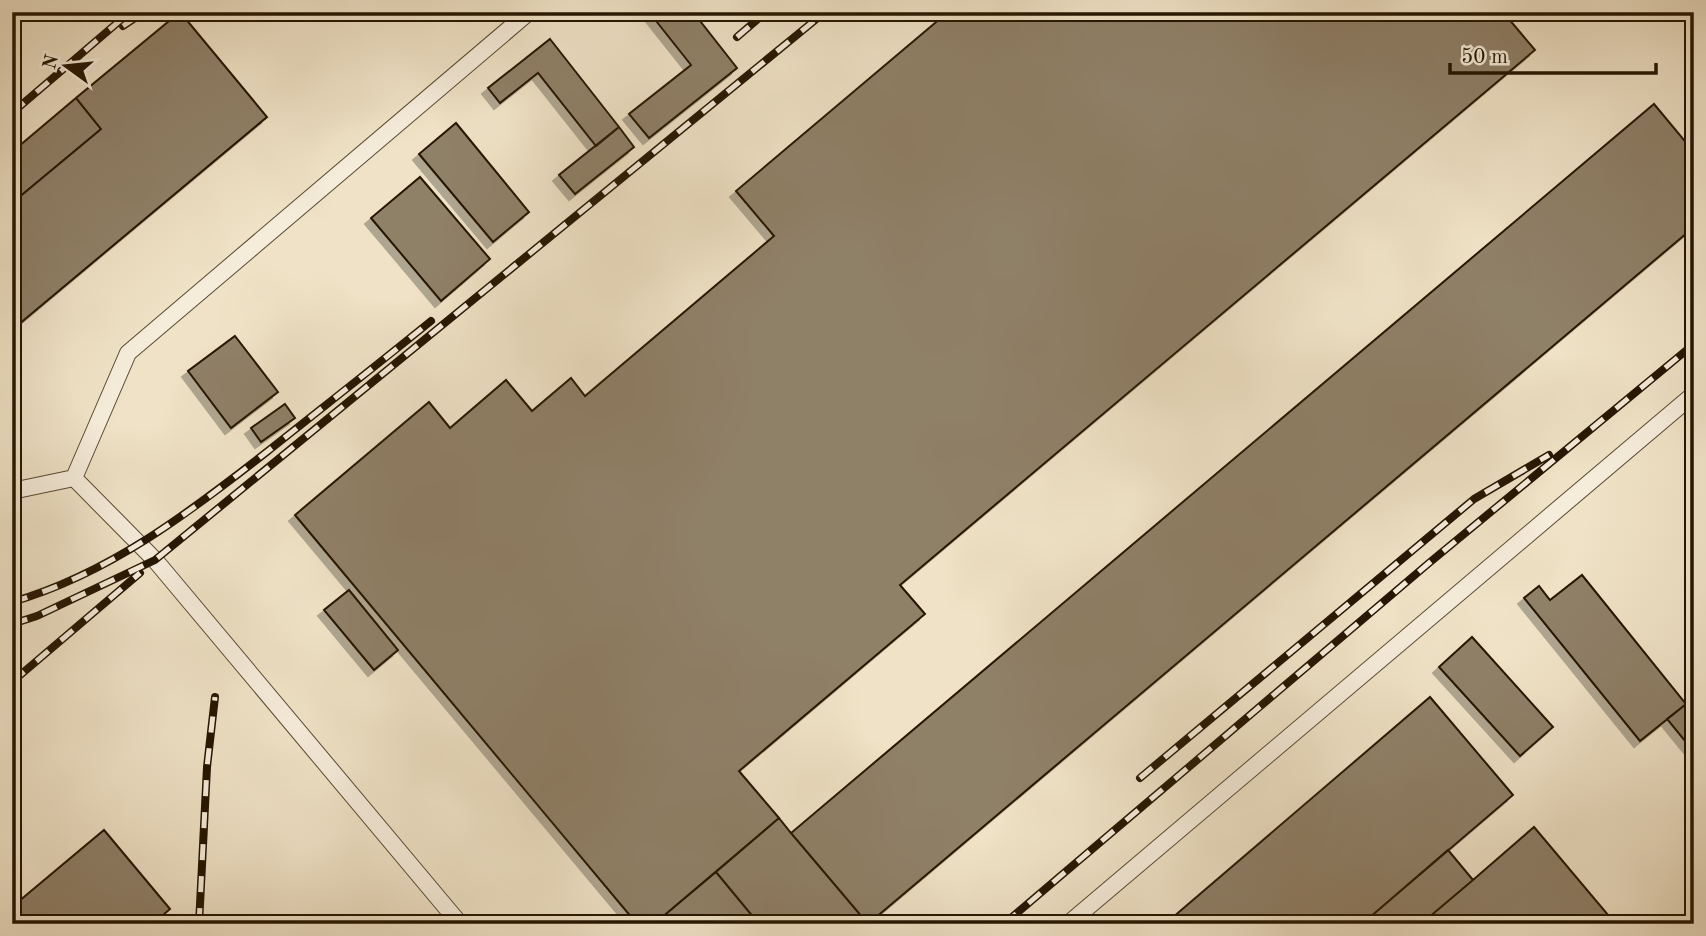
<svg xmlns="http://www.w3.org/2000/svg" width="1706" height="936" font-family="'Old Standard TT',serif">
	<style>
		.building { fill: #8f8067; stroke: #261600; stroke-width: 2; filter: url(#shadow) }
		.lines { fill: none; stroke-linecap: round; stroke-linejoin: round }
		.service-casing { stroke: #584932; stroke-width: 18 }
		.service { stroke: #f5ecda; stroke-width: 16 }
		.rail-casing { stroke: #261600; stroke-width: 8 }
		.rail { stroke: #f5ecda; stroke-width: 5; stroke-dasharray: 16; stroke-linecap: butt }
	</style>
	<defs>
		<filter id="shadow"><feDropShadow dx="-6" dy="6" stdDeviation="0" flood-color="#0004"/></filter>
	</defs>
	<rect width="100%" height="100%" fill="#efe2c6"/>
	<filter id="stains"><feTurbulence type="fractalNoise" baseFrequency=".00286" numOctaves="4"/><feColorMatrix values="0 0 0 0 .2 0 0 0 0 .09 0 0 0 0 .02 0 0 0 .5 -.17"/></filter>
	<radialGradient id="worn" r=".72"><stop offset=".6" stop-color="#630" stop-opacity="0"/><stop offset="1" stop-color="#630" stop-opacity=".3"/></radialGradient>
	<path class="building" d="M180 12 267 117 12 330V203L101 129 76 98Z
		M649 12H693L737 68 649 138 629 114 691 65Z
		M948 12H1503L1535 50 900 585 925 614 739 771 779 818 654 924H637L295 515 429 402 450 428 506 380 532 411 571 378 585 396 774 236 736 191Z
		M550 39 619 127 596 146 538 73 500 103 488 88Z
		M76 98 101 129 12 203V152Z
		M1654 104 1694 152V227L868 924 791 833Z
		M456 123 529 212 493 242 419 154Z
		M619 127 634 147 575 194 559 175Z
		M420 177 490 259 441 301 371 218Z
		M235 336 278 392 231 428 188 371Z
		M285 404 295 418 261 442 251 428Z
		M1582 575 1686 704 1640 741 1524 598 1539 586 1550 600Z
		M349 590 398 650 374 670 324 610Z
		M1472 637 1553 727 1520 756 1439 667Z
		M1430 697 1513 795 1362 924H1165Z
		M1686 704 1694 713V752L1667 719Z
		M779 818 791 833 868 924H759L716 872Z
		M1534 827 1614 922 1421 924 1473 880Z
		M104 830 170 909 153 924H12V907Z
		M1448 850 1473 880 1421 924H1362Z
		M716 872 759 924H654Z"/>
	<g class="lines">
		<defs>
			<path id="service" d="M74 478 128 353 529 12
				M12 491 74 478 155 560 460 924
				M1068 924 1694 394"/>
		</defs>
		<use href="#service" class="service-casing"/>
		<use href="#service" class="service"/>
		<defs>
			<path id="rail" d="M123 26 144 12
				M737 37 766 12
				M12 113 130 12
				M12 602C109 574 190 512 268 451 322 408 377 365 431 321
				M12 624 37 616 155 560 825 12
				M12 682 140 573
				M1140 778 1474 499 1549 455
				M199 924 207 767 215 697
				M1004 924 1429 563 1694 344"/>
		</defs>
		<use href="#rail" class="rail-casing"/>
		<use href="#rail" class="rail"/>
	</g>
	<rect width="1706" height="936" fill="none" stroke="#efe2c6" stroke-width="42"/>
	<rect x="14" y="14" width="1678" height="908" fill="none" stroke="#261600" stroke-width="3.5"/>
	<rect x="21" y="21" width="1664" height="894" fill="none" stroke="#261600" stroke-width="2"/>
	<g transform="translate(66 66) rotate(285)" stroke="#f5ecda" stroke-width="5" paint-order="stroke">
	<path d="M0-5L12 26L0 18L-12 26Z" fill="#261600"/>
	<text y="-10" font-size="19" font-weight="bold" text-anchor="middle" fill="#261600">N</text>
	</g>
	<path d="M1450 63v10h206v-10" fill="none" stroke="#261600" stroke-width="3.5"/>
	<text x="1461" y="63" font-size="21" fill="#261600" stroke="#f5ecda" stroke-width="5" paint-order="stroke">50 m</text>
	<rect width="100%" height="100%" filter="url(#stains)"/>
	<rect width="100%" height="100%" fill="url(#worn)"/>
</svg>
